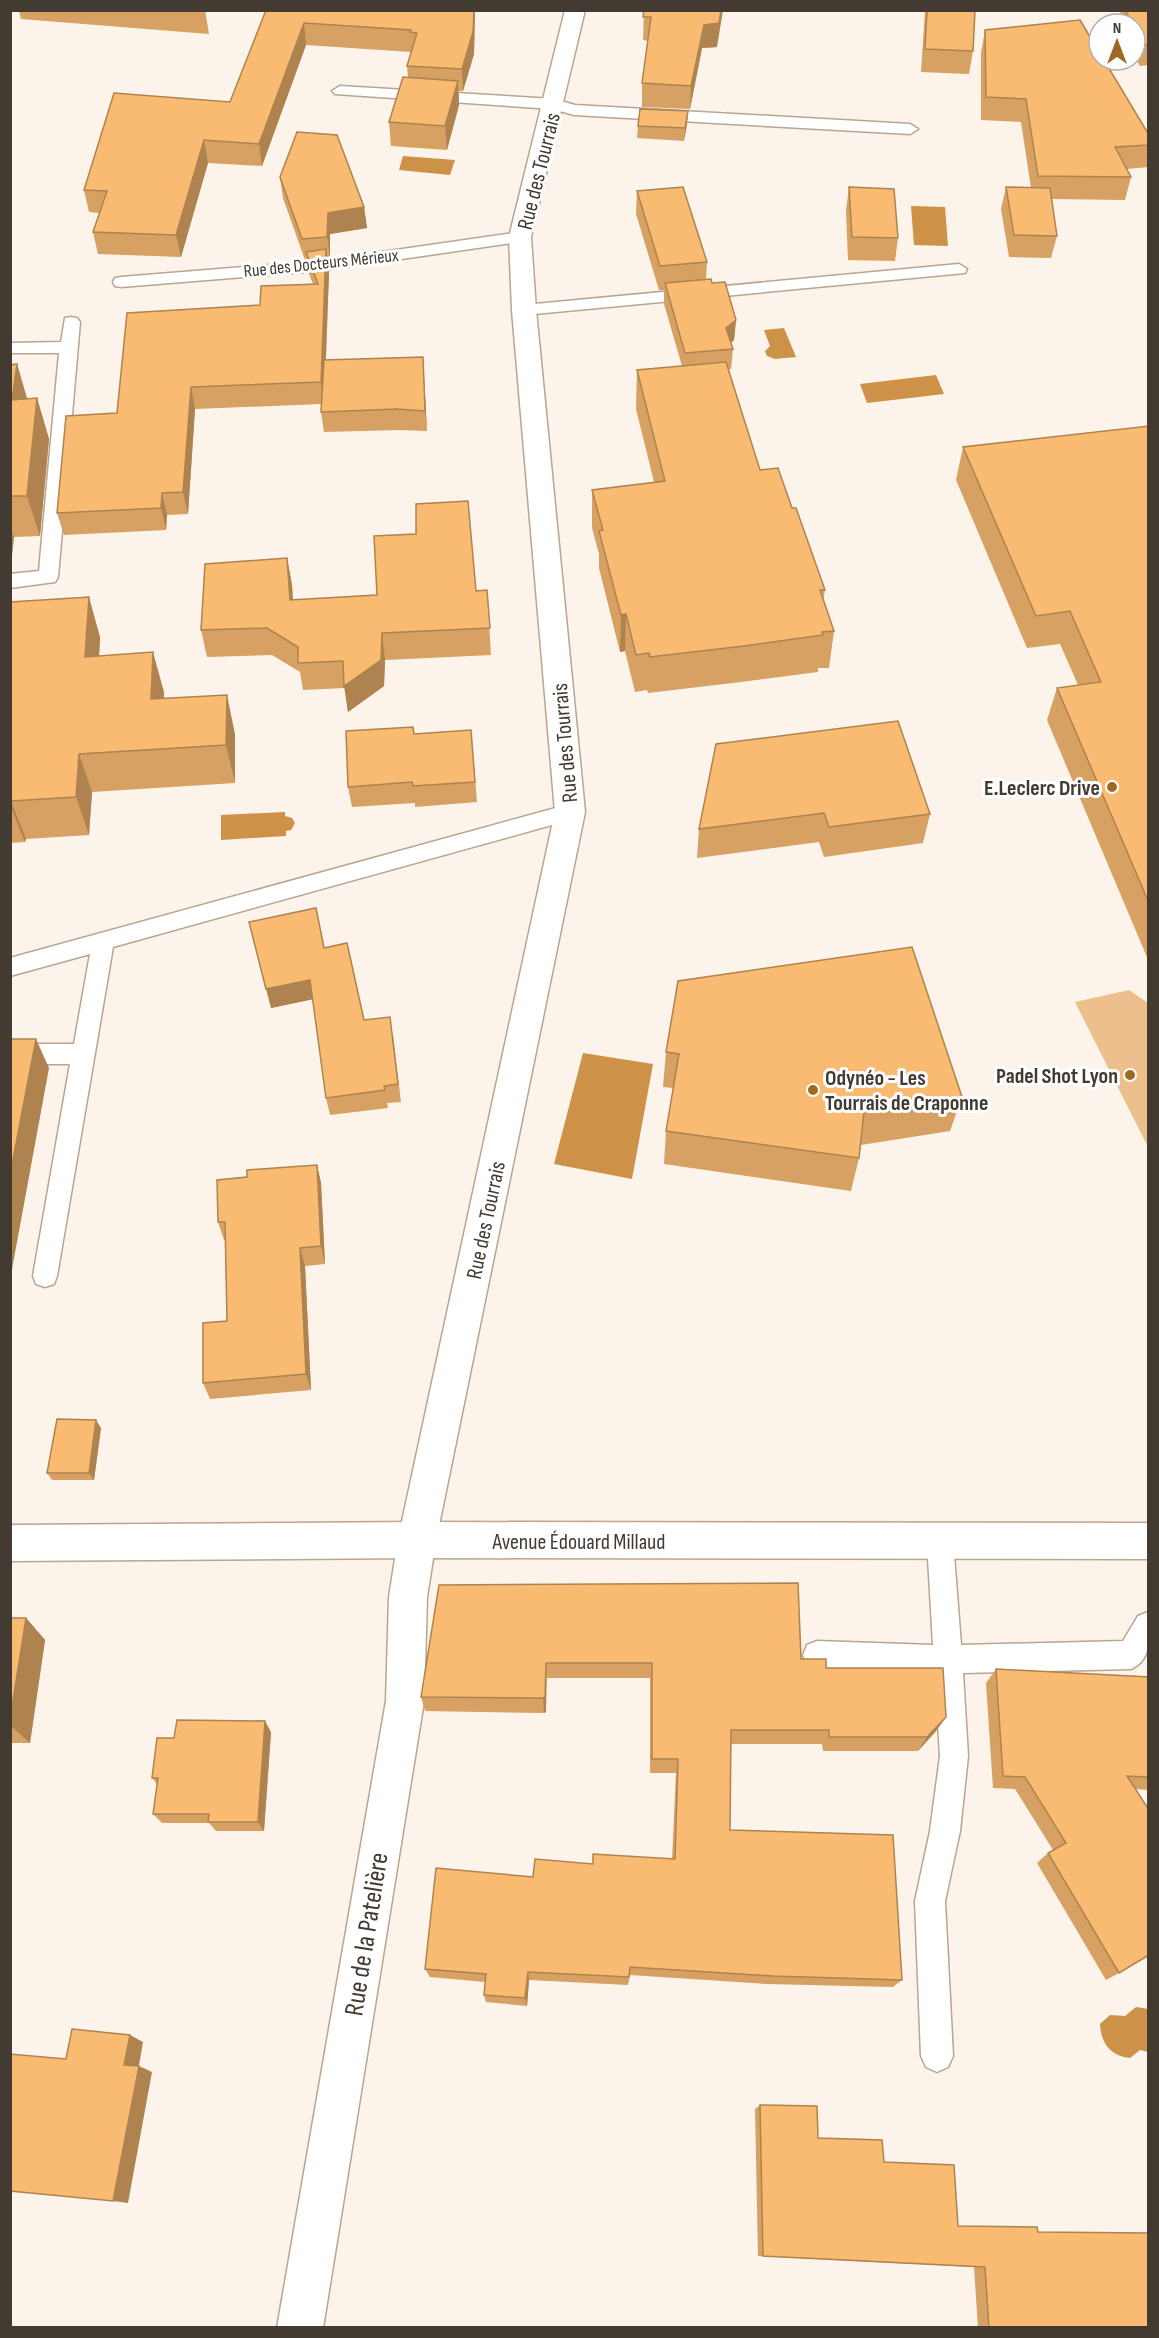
<svg xmlns="http://www.w3.org/2000/svg" width="1159" height="2338" font-family="'Sofia Sans Condensed',sans-serif">
	<style>
		.green { fill: #ecbf8d }
		.water { fill: #cd9148 }
		.lines { fill: none; stroke-linecap: round; stroke-linejoin: round }
		.lane-casing { stroke: #b9a590; stroke-width: 3 }
		.street-casing { stroke: #b9a590; stroke-width: 3 }
		.secondary-casing { stroke: #b9a590; stroke-width: 3 }
		.lane { fill: #fff; fill-rule: evenodd }
		.street { fill: #fff; fill-rule: evenodd }
		.secondary { fill: #fff; fill-rule: evenodd }
		.wall { fill: #d6a162 }
		.shaded-wall { fill: #ae8350 }
		.building { fill: #f9bb72; stroke: #ae8350; stroke-width: 1.5 }
		.poi-dot { fill: #9f6923; stroke: #fff; stroke-width: 2 }
		.labels { text-anchor: middle; stroke-width: 6; stroke-linejoin: round; paint-order: stroke }
		.far-street-label { font-size: 18px; fill: #433a32; stroke: #fff }
		.street-label { font-size: 22px; fill: #433a32; stroke: #fff }
		.poi-label { font-size: 22px; font-weight: bold; fill: #433a32; stroke: #fff; text-anchor: end }
		.near-street-label { font-size: 27px; fill: #433a32; stroke: #fff }
	</style>
	<rect width="100%" height="100%" fill="#fcf3ea"/>
	<path class="green" d="M1129 990 1148 1003V1147L1075 1002Z"/>
	<path class="water" d="M403 156 455 160 450 175 399 170Z
		M911 206 945 207 948 246 914 245Z
		M784 328 796 357 775 359 767 356 765 351 770 346 764 330Z
		M936 375 944 394 867 403 860 384Z
		M285 812V816L292 818 295 823 291 830 286 831V836L221 840V815Z
		M583 1053 653 1064 632 1179 554 1164Z
		M1136 2007 1148 2009V2052L1140 2050 1130 2058C1110 2056 1101 2043 1100 2024L1110 2015 1125 2016Z"/>
	<g class="lines">
		<defs>
			<path id="lane" d="M340 86 554 99 575 105 910 124 918 129 910 134 574 115 553 109 335 94 332 91Z
				M520 232 526 233 528 237 526 241 319 271 121 287 115 286 113 282 115 278 121 277 319 261Z
				M959 264 967 269 965 273 524 315 518 314 515 310 518 306 524 305Z
				M71 317 77 318 80 322 58 577 55 582 10 588V574L39 571 59 353H10V343L61 342 65 318Z
				M570 804 577 806 581 812 577 818 113 947 57 1276 54 1284 45 1287 36 1284 33 1276 70 1064H10V1044H74L90 954 10 976V958Z
				M940 1528 950 1532 953 1541 961 1645 1123 1641 1138 1616 1148 1612C1150 1633 1153 1660 1131 1669L963 1673 968 1756 960 1831 945 1901 953 2056 948 2067 937 2072 926 2067 921 2056 915 1901 930 1831 940 1756 935 1673 817 1669 807 1665 803 1655 807 1645 817 1641 933 1645 927 1541 930 1532Z"/>
			<path id="street" d="M565 10H585L531 237 536 310 585 812 436 1540 427 1597 424 1701 323 2328H277L386 1701 389 1597 398 1540 555 812 512 310 509 237Z"/>
			<path id="secondary" d="M417 1522 1148 1523V1559L417 1558 10 1561V1525Z"/>
		</defs>
		<use href="#lane" class="lane-casing"/>
		<use href="#street" class="street-casing"/>
		<use href="#secondary" class="secondary-casing"/>
		<use href="#lane" class="lane"/>
		<use href="#street" class="street"/>
		<use href="#secondary" class="secondary"/>
	</g>
	<path class="wall" d="M10 10H205L209 34 21 19 19 11Z
		M266 10H475L474 54 463 91H459V105L447 150 391 146 389 122 408 78 407 66 411 52 306 45 262 166 208 163 181 257 98 254 93 232 99 213 89 212 84 190 230 102Z
		M644 10 717 47 702 48 690 109 642 107V83L648 41 643 40Z
		M925 10H975L973 51 969 74 921 72Z
		M1121 10H1149V65L1140 66 1135 58V24H1118Z
		M985 30 1149 135 1148 167 1127 169 1131 177 1125 200 1052 199 1057 236 1051 258 1009 257 1001 209 1006 187 1031 188 1021 122 981 120V53Z
		M688 111 687 124 684 141 637 138 638 126Z
		M280 177 364 207 367 228 330 234V257H327L329 272 326 360 424 377 427 431 399 430 324 432 321 412V404L195 409 188 514 167 515 166 530 64 535 57 513 117 413 260 305 313 284 309 274 307 260H305L283 198Z
		M849 187 898 238 895 261 848 260 846 210Z
		M637 191 707 262 706 279 712 283 736 320 734 340 731 343 733 349 731 369H728L760 470 792 508 825 590 823 600 834 631 829 668H818V672L741 682 648 693 647 690 635 692 625 651 620 652 599 568V554L592 528V490L654 482 636 409 637 370 682 366 664 304V290H659L636 214Z
		M17 364 27 399 37 398 49 439 40 536 14 537 12 555 10 556V365Z
		M1149 426V962L1047 720 1057 688 1078 685 1060 644 1027 648 956 480 963 447Z
		M287 558 292 585 293 600 487 590 491 655 385 660 384 686 348 712 345 688 303 690 300 672 272 655 207 657 201 630Z
		M10 602 100 637 99 656 164 692V698L235 734V783L92 792 89 835 26 839 25 842 10 843Z
		M471 730 477 802 415 807V803L352 807 348 787 414 734Z
		M716 744 930 814 923 843 824 857 819 842 697 858 699 829Z
		M324 948 364 1020 393 1035 401 1102 387 1103 388 1108 330 1115 326 1098 313 999 271 1008Z
		M666 1052 962 1097 950 1131 861 1145 859 1158 851 1191 664 1164 666 1131 673 1088 663 1087Z
		M317 1165 321 1183 325 1264 305 1266 311 1390 210 1399 203 1383 227 1321 225 1240H224L218 1222 247 1177Z
		M101 1428 94 1480H52L47 1473Z
		M439 1585 801 1659 826 1668 946 1717 936 1731 918 1751H823L822 1744H731L730 1830 902 1980 893 1987 767 1984 630 1975 628 1985 529 1980 527 2006 486 2002 484 1995 485 1982 430 1977 425 1969 533 1877 593 1864 672 1859 676 1773H650V1678H547L546 1712 544 1713 425 1711 421 1697Z
		M10 1618H26L45 1640 30 1743H10Z
		M996 1669 1149 1677V1790L1135 1789 1119 1973 1106 1980 1037 1863 1048 1853 1053 1850 1015 1789 993 1788 986 1683Z
		M271 1732 264 1831H216L209 1823H162L153 1814 157 1784 152 1778 174 1738Z
		M760 2105 818 2138 884 2162 958 2226 1038 2232 1149 2328H978L974 2267 758 2256 755 2109Z"/>
	<path class="shaded-wall" d="M474 10H475L474 54 463 91 462 69Z
		M721 10H723L717 47 702 48 690 109 691 86 704 25Z
		M304 23 306 45 262 166 259 144Z
		M458 81 459 105 447 150 445 126Z
		M688 111 687 124 684 141 685 128Z
		M204 140 208 163 181 257 176 235Z
		M364 207 367 228 330 234V257L327 237 328 213Z
		M326 249 329 272 324 404 321 382Z
		M736 320 734 340 724 348 726 328Z
		M423 357 424 377 427 431 425 411Z
		M17 364 29 405 12 400Z
		M191 387 195 409 188 514 183 492Z
		M37 398 49 439 40 536 27 496Z
		M162 493 167 515 166 530 161 508Z
		M10 527 14 537 12 555 10 551Z
		M287 558 292 585 294 627 290 600Z
		M89 597 100 637 97 696 85 657Z
		M626 614 625 651 620 652 621 615Z
		M382 633 385 660 384 686 348 712 344 686Z
		M153 652 164 692 162 738 151 699Z
		M227 695 235 734V783L226 745Z
		M79 754 92 792 89 835 76 797Z
		M11 801 26 839 25 842 10 805Z
		M310 980 314 999 271 1008 266 989Z
		M36 1039 49 1068 10 1280V1175Z
		M317 1165 321 1183 325 1264 321 1246Z
		M300 1248 305 1266 311 1390 306 1374Z
		M96 1420 101 1428 94 1480 89 1473Z
		M26 1618 45 1640 30 1743 10 1725V1719Z
		M546 1663V1712L544 1713 543 1698Z
		M946 1717 936 1731 918 1751 927 1737Z
		M265 1721 271 1732 264 1831 258 1822Z
		M528 1972 529 1980 527 2006 525 1998Z
		M130 2035 143 2042 138 2071 124 2065Z
		M139 2066 152 2072 128 2203 113 2201Z"/>
	<path class="building" d="M266 10H474L473 32 462 69 407 66 417 33 410 32 411 30 304 23 259 144 204 140 176 235 93 232 107 191 84 190 114 93 230 102Z
		M644 10H721L719 23 704 25 691 86 642 83 651 17H643Z
		M927 10H975L973 51 925 49Z
		M1125 10H1149V44L1145 45 1135 28V24H1133Z
		M1080 20 1099 52V60H1104L1149 135V145L1115 147 1131 177 1038 176 1026 99 986 97 985 30Z
		M403 77 458 81 445 126 389 122Z
		M640 109 688 111 685 128 638 126Z
		M297 132 337 135 364 207 328 213 327 237 302 239 280 177Z
		M683 187 707 262 660 266 637 191Z
		M849 187 894 189 898 238 852 237Z
		M1006 187 1050 188 1057 236 1014 235Z
		M326 249 321 382 191 387 183 492 162 493 161 508 57 513 66 416 117 413 127 313 260 305 261 286 318 284 306 252Z
		M711 279 712 283 725 282 736 320 726 328 733 349 685 353 665 283Z
		M423 357 425 411 397 409 321 412 324 360Z
		M726 362 760 470 778 468 792 508H796L825 590H820L834 631 822 632 823 635 744 646 650 657 649 653 636 655 626 614 621 615 599 531 603 530 592 490 665 481 637 370Z
		M17 364 12 400 37 398 27 496H10V365Z
		M1149 426V903L1057 688 1101 682 1070 611 1036 616 963 447Z
		M468 501 476 591 487 590 490 628 382 633 381 660 344 686 343 661 298 663V647L267 628 201 630 205 564 287 558 290 600 377 595 374 536 416 534V504Z
		M89 597 85 657 153 652 151 699 227 695 226 745 79 754 76 797 11 801 10 802V602Z
		M898 721 930 814 829 827 824 813 699 829 716 744Z
		M413 727 414 734 471 730 475 782 413 786 412 782 348 787 346 731Z
		M316 908 324 948 347 943 364 1020 390 1017 398 1084 384 1086 385 1090 326 1098 310 980 266 989 249 922Z
		M912 947 962 1097 864 1112 859 1158 666 1131 679 1054 666 1052 678 981Z
		M10 1039H36L10 1175Z
		M317 1165 321 1246 300 1248 306 1374 203 1383V1323L227 1321 225 1222H218L217 1180 247 1177V1170Z
		M57 1419 96 1420 89 1473H47Z
		M798 1583 801 1659H826V1668H943L946 1717 927 1737H829V1730H731L730 1830 893 1835 902 1980 773 1976 630 1967 629 1977 528 1972 525 1998 484 1995 486 1974 425 1969 436 1868 533 1877 535 1859 593 1864V1854L675 1859 678 1759H652V1663H546L545 1697 543 1698 421 1697 439 1585Z
		M10 1618H26L10 1719Z
		M996 1669 1149 1677V1777L1127 1776 1149 1810V1955L1119 1973 1048 1853 1066 1843 1025 1777 1003 1776Z
		M177 1720 265 1721 258 1822H208L209 1814H153L158 1778H152L157 1738H174Z
		M72 2029 130 2035 124 2065 139 2066 113 2201 10 2191V2054L66 2059Z
		M760 2105 817 2106 818 2138 882 2140 884 2162 954 2165 958 2226 1037 2227 1038 2232 1149 2233V2328H989L985 2267 763 2256Z"/>
	<g class="poi-dot">
		<circle cx="1112" cy="787" r="6"/>
		<circle cx="1130" cy="1075" r="6"/>
		<circle cx="813" cy="1090" r="6"/>
	</g>
	<g class="labels">
		<g class="far-street-label">
			<text transform="translate(321 263) rotate(-6)" y="6">Rue des Docteurs Mérieux</text>
		</g>
		<g class="street-label">
			<text transform="translate(538 171) rotate(-76)" y="8">Rue des Tourrais</text>
			<text transform="translate(564 743) rotate(-95)" y="8">Rue des Tourrais</text>
			<text transform="translate(485 1220) rotate(-78)" y="8">Rue des Tourrais</text>
			<text x="579" y="1549">Avenue Édouard Millaud</text>
		</g>
		<g class="poi-label">
			<text x="1100" y="795">E.Leclerc Drive</text>
			<text x="1118" y="1083">Padel Shot Lyon</text>
			<text x="825" y="1085" text-anchor="start">Odynéo - Les<tspan x="825" dy="25">Tourrais de Craponne</tspan></text>
		</g>
		<g class="near-street-label">
			<text transform="translate(366 1934) rotate(-81)" y="9">Rue de la Patelière</text>
		</g>
	</g>
	<rect width="1159" height="2338" fill="none" stroke="#433a32" stroke-width="24"/>
	<g transform="translate(1117 42)"><circle r="28" fill="#ffffff" stroke="#b4b0ad" stroke-width="1.5"/>
	<path d="M0-4.5L10 22L0 15L-10 22Z" fill="#9f6923"/>
	<text y="-9" font-size="16" font-weight="bold" text-anchor="middle" fill="#433a32">N</text>
	</g>
</svg>
